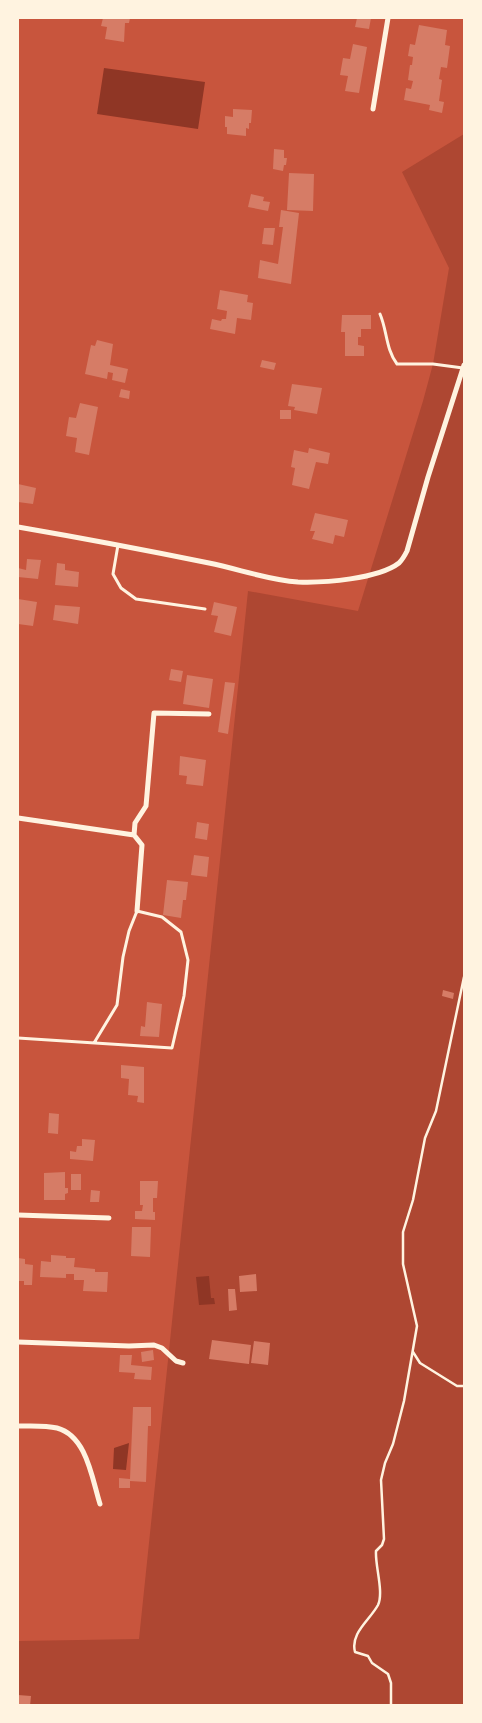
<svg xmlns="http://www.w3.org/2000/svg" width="482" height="1723" font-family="Karla,sans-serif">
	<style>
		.green { fill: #ae4732 }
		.water { fill: #8f3625 }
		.building { fill: #d67c66 }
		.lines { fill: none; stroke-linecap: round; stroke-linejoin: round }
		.path { stroke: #fff3e0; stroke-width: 2.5 }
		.service { stroke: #fff3e0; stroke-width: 3 }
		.minor { stroke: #fff3e0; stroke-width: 5 }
	</style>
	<rect width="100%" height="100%" fill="#c8553d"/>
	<path class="green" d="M464 134V1705H18V1641L139 1639 248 591 358 611 423 401 433 364 449 268 402 172Z"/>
	<path class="water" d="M104 68 205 82 198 129 97 114Z
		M209 1276 211 1298H214L215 1304 199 1305 196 1277Z
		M129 1443 126 1470 113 1469 114 1448Z"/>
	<path class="building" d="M103 18H130L129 23H125L124 42 105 39 107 27 101 26Z
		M357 18H371L369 29 355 27Z
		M419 25 447 30 445 45 450 46 447 68 441 67 439 79 442 80 439 101 444 102 442 113 429 110 430 105 404 100 406 88 411 89 413 81 408 80 410 65H412L413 57 408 56 410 44 415 45Z
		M353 44 367 47 359 93 345 91 348 76 340 75 343 58 350 59Z
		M233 109 252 110 251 123H249V129L246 128V136L227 134V127H225V116L233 117Z
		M274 149 284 150V158H287L286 165H284L283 171 273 169Z
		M289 173 314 174 313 211 287 210Z
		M251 194 264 197 263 201 270 202 268 211 248 207Z
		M281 210 299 213 291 284 258 278 260 260 278 264 283 227H279Z
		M264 228H275L273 245 262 244Z
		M220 290 248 295 247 302 253 303 251 320 237 318 235 334 210 329 212 319 221 321 222 319H226L227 311 217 309Z
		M342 315H371V329H361V337H358V345L364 346V356H345V332H341Z
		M97 340 113 344 110 365 128 369 125 383 112 380 113 373 108 372 107 379 85 374 91 345 95 346Z
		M262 360 276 363 274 370 260 367Z
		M292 384 322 388 317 414 294 410 295 407 288 406Z
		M121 389 130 391 129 399 119 397Z
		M80 403 98 407 89 455 75 452 77 438 66 436 69 417 76 418Z
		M280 410H291V419H280Z
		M309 448 330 453 328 464 316 462 309 489 292 485 295 468 291 467 294 450 308 453Z
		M18 484 36 488 33 504 18 502Z
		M315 513 348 520 344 537 335 535 333 544 312 539 315 531H310Z
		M27 559 41 560 38 579 18 577V568L26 570Z
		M57 563 65 564V570L79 572 78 587 55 585Z
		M18 599 37 602 33 626 18 624Z
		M214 602 237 607 231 636 214 632 218 616 211 615Z
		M55 605 80 607 78 624 53 620Z
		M171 669 183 671 181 682 169 680Z
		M187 675 213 679 209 708 183 704Z
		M225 682 235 683 228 734 218 732Z
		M180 756 206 760 203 786 186 784 187 776 179 775Z
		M197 822 209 824 207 840 195 838Z
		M194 855 209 857 207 877 191 875Z
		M167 880 188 882 186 900H183L181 918 163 915Z
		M443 990 454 993 453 999 442 996Z
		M147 1002 162 1004 159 1037 140 1036 141 1026 145 1027Z
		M121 1065 144 1067V1103L137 1102 138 1096 128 1095 129 1079 121 1078Z
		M49 1113 59 1114 58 1134 48 1133Z
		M82 1139 95 1140 93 1161 70 1159V1151L76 1152 77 1146H82Z
		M65 1172V1188H68V1193L65 1194V1200H44V1173Z
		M71 1174H81V1190H71Z
		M140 1181H158L157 1198H153V1212H155V1220L135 1219V1211H142L143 1205H140Z
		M91 1190 100 1191 99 1202H90Z
		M132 1227H151L150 1257 131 1256Z
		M51 1255 66 1256V1258H75L74 1267 95 1269V1272H108L107 1292 83 1291 84 1280H74V1274H66V1278L40 1277 41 1261 51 1262Z
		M18 1258 25 1259V1264L33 1265 32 1285H24V1281H18Z
		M256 1274 257 1291 240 1292 239 1276Z
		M228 1289H235L237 1310 229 1311Z
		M212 1340 251 1345 249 1364 209 1359Z
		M254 1341 270 1343 268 1365 251 1363Z
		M153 1350 154 1360 142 1362 141 1352Z
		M120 1355H132L131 1365 152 1367 151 1380 134 1379 135 1373 119 1372Z
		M133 1407H151V1426H148L146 1482 130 1481V1488H119V1478L130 1479Z
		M18 1695 31 1696 30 1706H18Z"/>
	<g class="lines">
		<path class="path" d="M413 1352 420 1363 457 1386H464
			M391 1706V1683L388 1674 372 1663 368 1656 355 1652C350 1633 370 1620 378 1605 384 1592 375 1566 376 1551L382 1545 384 1539 381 1480 385 1463 393 1444 404 1401 417 1326 403 1264V1232L413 1200 425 1138 436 1111 464 977"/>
		<path class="service" d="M380 314C387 330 386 350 397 364H433L463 368
			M118 545 113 574 121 588 136 599 205 609
			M18 1038 172 1048 184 996 188 960 181 932 162 917 137 911 129 931 123 957 117 1005 94 1043"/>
		<path class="minor" d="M373 109 388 18
			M18 527C82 538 145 550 209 563 239 569 268 580 298 582 324 583 378 579 399 563 402 560 405 555 407 551L428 477 464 365
			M18 818 134 835
			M137 911 142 845 134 835 135 823 146 806 154 713 209 714
			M18 1215 109 1218
			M18 1342 129 1346 154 1345 162 1348 176 1361 183 1363
			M18 1426C30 1426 45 1425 57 1428 87 1436 92 1479 100 1504"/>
	</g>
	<rect width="482" height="1723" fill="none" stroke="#fff3e0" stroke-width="38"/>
</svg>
